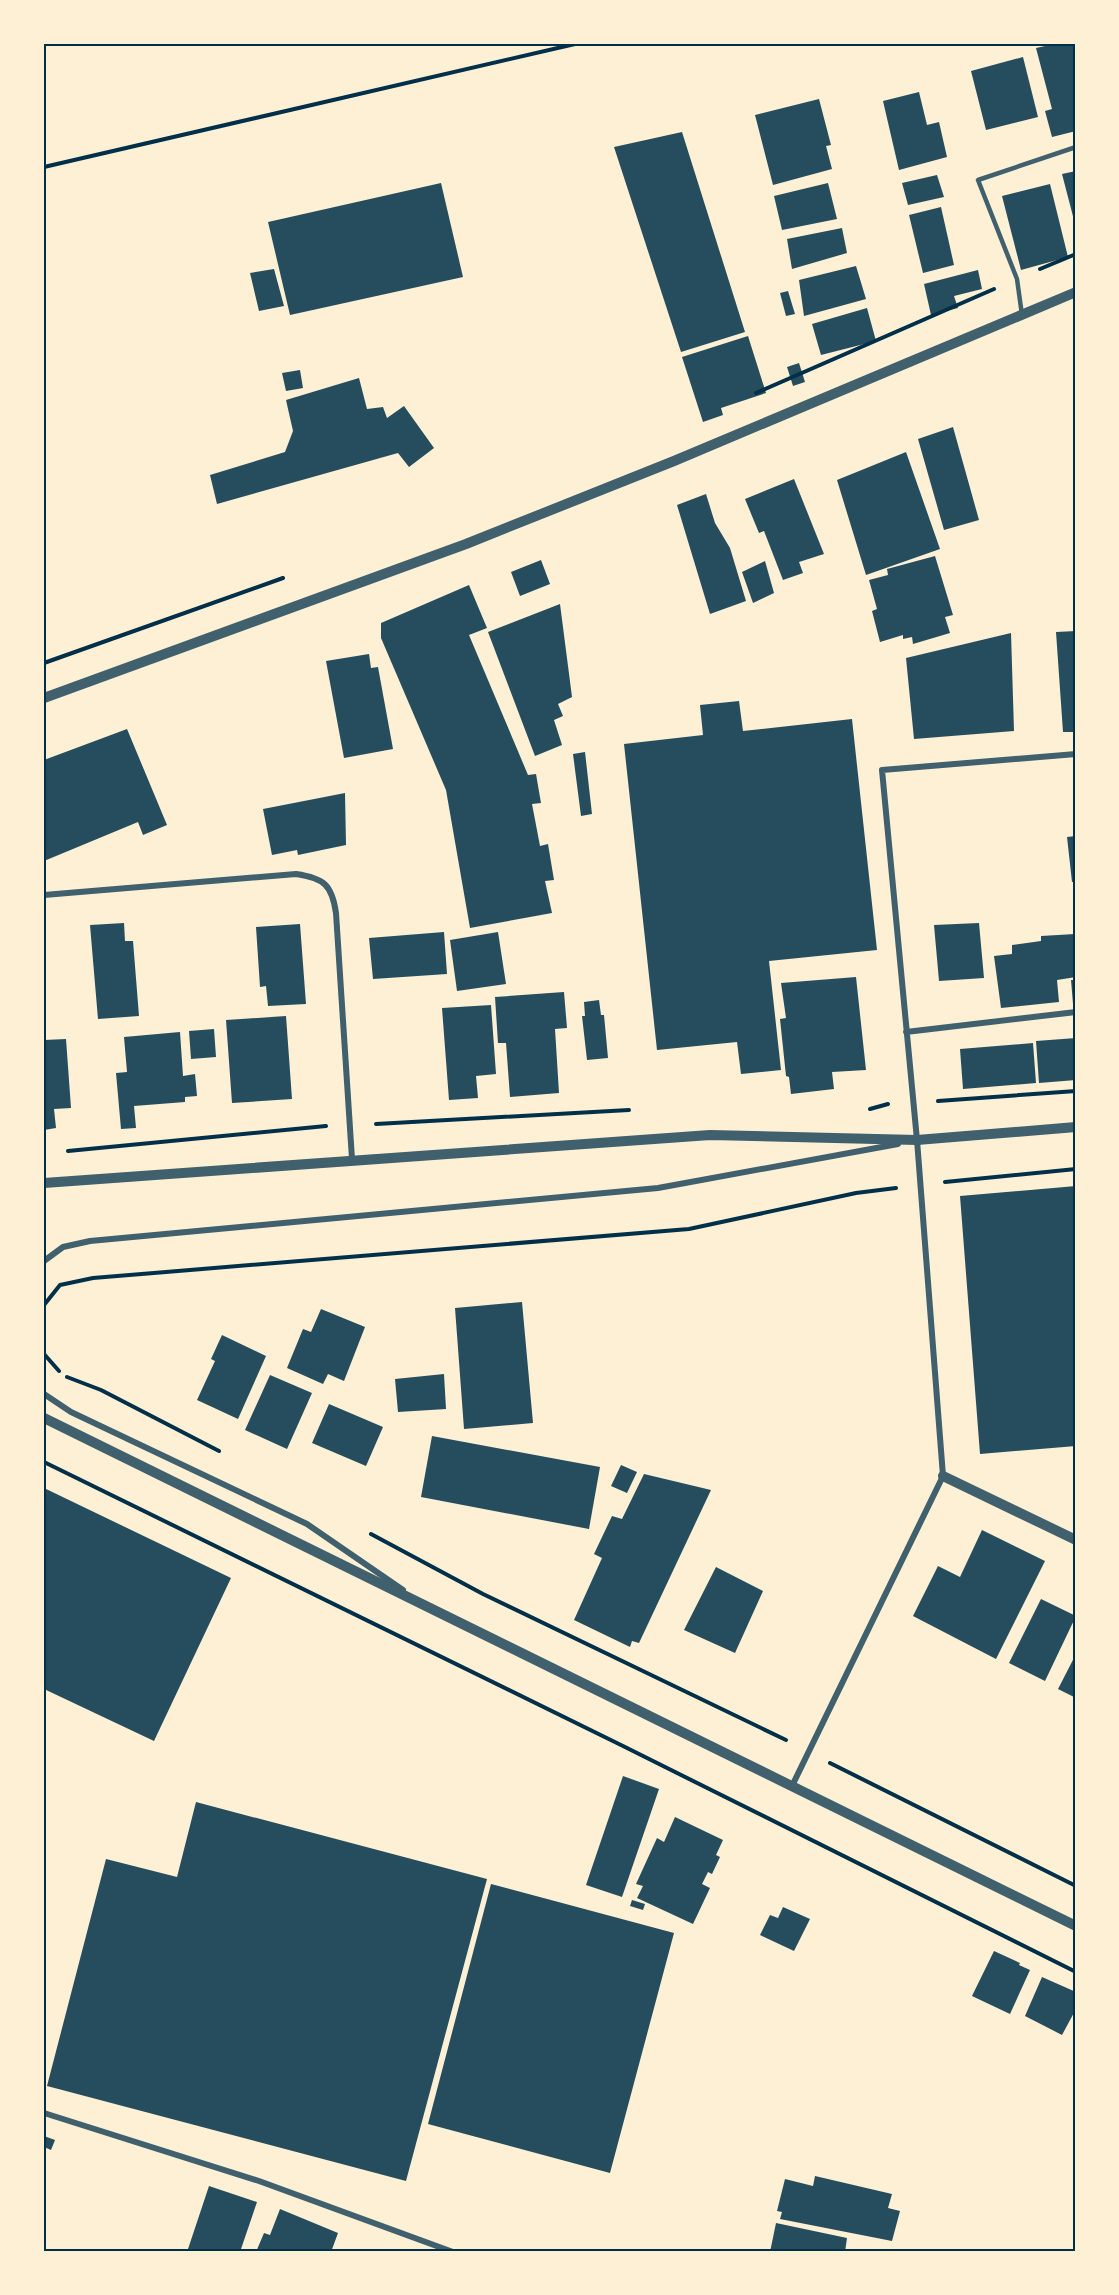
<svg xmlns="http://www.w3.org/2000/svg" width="1119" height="2295" font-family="Raleway,sans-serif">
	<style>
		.building { fill: #264d5e }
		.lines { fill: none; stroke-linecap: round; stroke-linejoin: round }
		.path { stroke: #003049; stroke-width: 4 }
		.service { stroke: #3f606c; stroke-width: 4.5 }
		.minor { stroke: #3f606c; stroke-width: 6 }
		.tertiary { stroke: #3f606c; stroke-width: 10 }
		.neatline { fill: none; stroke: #003049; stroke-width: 2 }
	</style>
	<rect width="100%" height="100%" fill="#fdf0d5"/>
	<path class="building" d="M1054 44H1076V131L1052 137 1045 111 1052 109 1036 48Z
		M1023 57 1038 117 986 130 971 71Z
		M919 92 927 125 939 122 947 157 899 170 883 101Z
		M819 99 831 145 826 146 832 169 773 185 755 115Z
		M682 132 745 332 681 352 614 147Z
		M1076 171V223L1075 224 1062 174Z
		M937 175 944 197 908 205 902 183Z
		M441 183 463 277 290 315 268 222Z
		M828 183 837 219 782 230 774 196Z
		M1050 184 1068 257 1021 270 1002 196Z
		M941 207 954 265 923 273 909 215Z
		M842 228 847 253 792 269 787 239Z
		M856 266 866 299 804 316 799 280Z
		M274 269 284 306 259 311 250 273Z
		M978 270 982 289 954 296 958 308 931 315 924 284Z
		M788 291 795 314 786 316 780 293Z
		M867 308 876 341 821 355 812 324Z
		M748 336 766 393 721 408 723 415 703 422 682 357Z
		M799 363 805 382 793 386 787 367Z
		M300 370 303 388 286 391 282 373Z
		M359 378 367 409 383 407 387 418 404 406 434 448 409 467 398 453 217 504 210 475 285 452 293 431 286 400Z
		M953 427 979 520 944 530 918 439Z
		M906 452 940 549 866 575 837 480Z
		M794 479 824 554 799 562 803 573 783 580 764 531 759 533 745 499Z
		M706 494 715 523 730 548 746 601 710 614 677 505Z
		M935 556 953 615 945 617 950 633 913 644 912 637 903 639V635L880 642 872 611 877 609 869 580 888 575 887 569Z
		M541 560 550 584 520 596 511 572Z
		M765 561 774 593 753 603 742 572Z
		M469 585 487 628 469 635 528 775 536 774 541 803 532 804 540 846 548 844 554 880 545 881 552 913 470 928 446 790 381 638V623Z
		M560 604 572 697 558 704 563 716 554 720 562 745 535 756 488 632Z
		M1076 631V732H1063L1056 632Z
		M1011 633 1014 731 914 739 906 658Z
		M369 654 371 668 378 667 393 749 344 758 326 661Z
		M739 701 743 731 852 719 877 950 769 961 781 1070 741 1074 737 1042 657 1050 624 744 703 735 700 705Z
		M127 729 167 825 143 835 138 822 44 861V760Z
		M585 752 592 814 581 816 573 754Z
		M345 793 346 845 298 855 297 850 272 855 263 809Z
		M1076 836V882H1072L1067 837Z
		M124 923 125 941H133L139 1016 98 1019 90 925Z
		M979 923 984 978 939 981 934 925Z
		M300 924 306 1004 268 1006 266 986 260 987 256 927Z
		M444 932 447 974 373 979 369 938Z
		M498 932 506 984 457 991 450 940Z
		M1075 934 1076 977 1057 980 1059 1002 1001 1008 994 956 1012 954V945L1041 941V936Z
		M856 977 866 1070 832 1072 834 1089 791 1094 789 1077 786 1076 780 1019 786 1018 781 983Z
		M1071 980H1076V1004H1073Z
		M564 992 567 1028 555 1029 559 1093 510 1097 506 1043H498L495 997Z
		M599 1000 601 1015H604L608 1058 587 1060 582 1016H585L584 1002Z
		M491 1005 496 1074 476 1076 478 1098 449 1100 442 1008Z
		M286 1016 292 1099 232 1103 226 1020Z
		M214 1029 216 1057 191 1059 189 1031Z
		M180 1032 183 1076 195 1074 197 1096 185 1097V1102L134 1106 136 1128 121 1129 116 1073 127 1072 124 1037Z
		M1076 1038V1080L1039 1083 1036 1041Z
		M66 1039 71 1108 54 1109 56 1128 44 1130V1040Z
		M1033 1043 1036 1083 963 1089 960 1049Z
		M1076 1186V1446L980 1454 960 1196Z
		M522 1302 533 1423 464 1429 455 1308Z
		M321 1309 365 1327 344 1381 328 1374 323 1384 287 1368 303 1329 311 1332Z
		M222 1335 266 1356 238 1419 197 1400 215 1361 211 1359Z
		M444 1374 446 1409 398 1412 395 1379Z
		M270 1375 312 1393 287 1449 245 1430Z
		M329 1404 383 1427 366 1466 312 1443Z
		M432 1436 600 1467 589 1529 421 1497Z
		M621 1465 637 1472 627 1493 611 1486Z
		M644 1474 711 1490 639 1643 632 1641 630 1647 574 1620 602 1558 594 1554 612 1516 622 1519Z
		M44 1488 231 1578 154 1741 44 1689Z
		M982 1530 1045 1561 996 1659 913 1616 938 1566 960 1577Z
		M716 1567 763 1591 735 1653 684 1630Z
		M1041 1599 1076 1616 1045 1681 1009 1663Z
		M1076 1654V1698L1058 1689Z
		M623 1776 659 1789 622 1897 586 1885Z
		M196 1802 487 1879 406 2181 47 2086 106 1859 177 1877Z
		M675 1817 723 1840 716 1855 720 1857 712 1874 708 1872 702 1884 710 1888 693 1924 637 1898 643 1886 636 1884 657 1838 664 1842Z
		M491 1884 674 1933 610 2173 428 2124Z
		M632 1900 645 1904 643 1910 630 1906Z
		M783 1907 810 1919 794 1951 760 1935 770 1915 778 1918Z
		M994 1951 1020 1963 1019 1965 1030 1970 1010 2014 972 1996Z
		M1042 1977 1076 1992V2009L1062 2035 1025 2016Z
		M44 2136 55 2140 51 2150 44 2147Z
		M815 2176 892 2194 888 2208 900 2211 892 2241 780 2219 782 2212 777 2211 785 2179 813 2186Z
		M209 2186 257 2202 240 2252H187Z
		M280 2209 338 2233 331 2252H256L264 2233 270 2235Z
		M776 2223 847 2238 845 2252H770Z"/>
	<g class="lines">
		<path class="path" d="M44 167 575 44
			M1040 269 1076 254
			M756 393 994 289
			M44 663 283 578
			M938 1101 1076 1091
			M870 1109 888 1104
			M376 1124 629 1110
			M68 1151 326 1126
			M945 1182 1076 1169
			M44 1305 60 1285 93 1278 689 1229 856 1193 896 1188
			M44 1354 59 1371
			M67 1377 101 1390 219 1451
			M44 1462 623 1746 1076 1972
			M371 1534 483 1594 786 1740
			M830 1763 1076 1886"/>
		<path class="service" d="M1022 315 1017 279 978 180 1076 147"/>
		<path class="minor" d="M44 895 296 874C324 878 332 885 336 913L352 1159
			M906 1032 1076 1012
			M44 1261 63 1247 90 1241 658 1188 898 1144
			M44 1394 71 1412 307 1524 403 1590
			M792 1786 943 1476 917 1140 882 770 1076 754
			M44 2113 259 2181 453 2252"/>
		<path class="tertiary" d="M44 698 466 544 674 461 1076 292
			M44 1183 710 1135 917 1140 1076 1127
			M44 1418 1076 1926
			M943 1476 1076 1540"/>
	</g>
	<rect width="1119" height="2295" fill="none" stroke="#fdf0d5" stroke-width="90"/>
	<rect x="45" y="45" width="1029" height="2205" class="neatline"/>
</svg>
